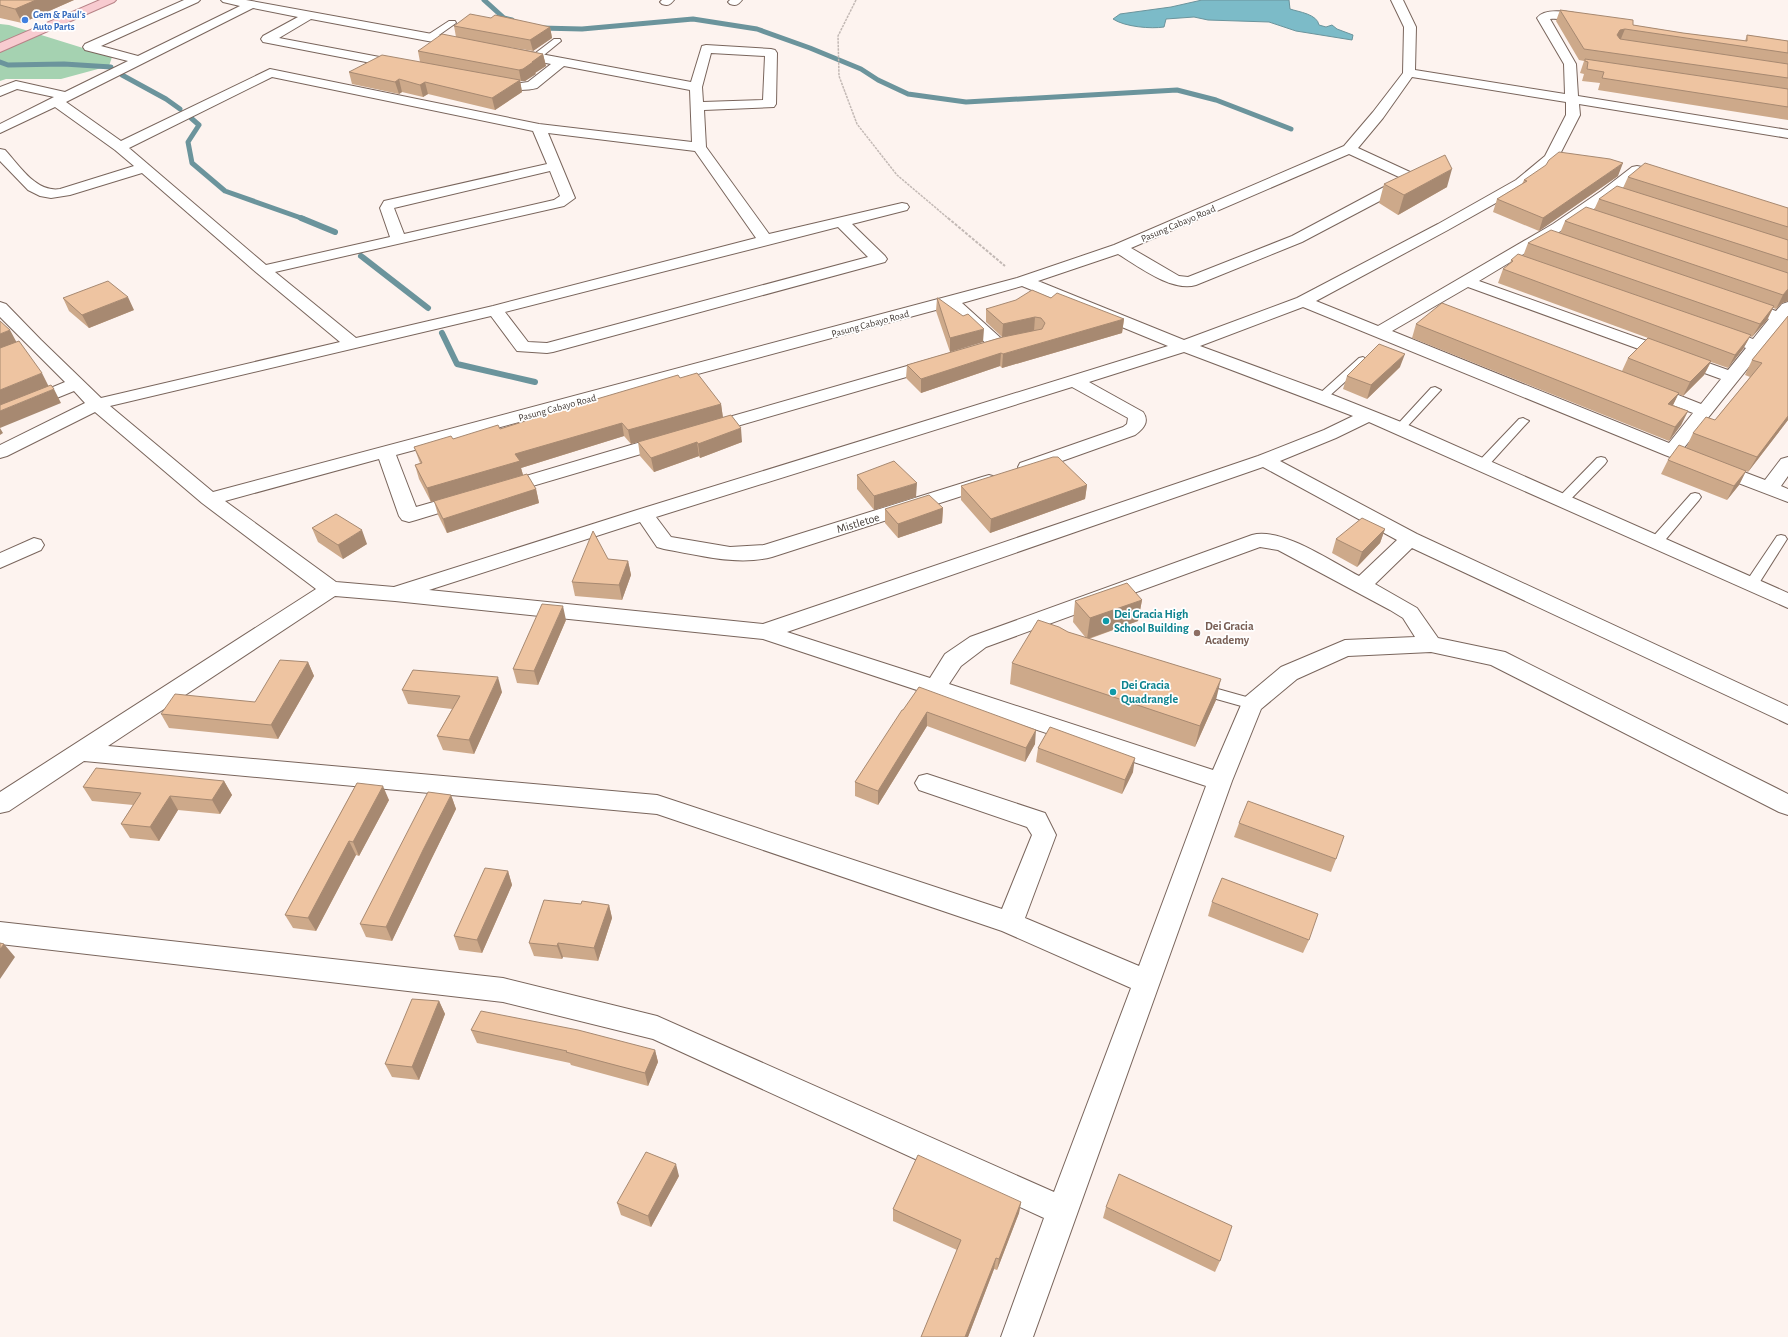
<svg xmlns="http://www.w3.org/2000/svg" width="1788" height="1337" font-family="'Alegreya Sans',sans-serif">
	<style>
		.forest { fill: #a5d2b1 }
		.water { fill: #7cbbc8; stroke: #6b949c }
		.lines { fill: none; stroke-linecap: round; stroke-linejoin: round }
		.stream-far1 { stroke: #6b949c; stroke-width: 5 }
		.stream { stroke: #6b949c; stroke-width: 6 }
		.service-casing { stroke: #79655c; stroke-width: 2 }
		.minor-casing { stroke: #79655c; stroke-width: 2 }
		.primary-casing { stroke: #b68286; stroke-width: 2 }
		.path-far1 { stroke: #c3b9b5; stroke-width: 1.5; stroke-dasharray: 2.5 1; stroke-linecap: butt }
		.path { stroke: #c3b9b5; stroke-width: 2; stroke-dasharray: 3 1.5; stroke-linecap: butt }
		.service { fill: #fff; fill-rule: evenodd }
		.minor { fill: #fff; fill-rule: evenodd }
		.primary { fill: #f8cbd0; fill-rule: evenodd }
		.wall { fill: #cda98a }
		.shaded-wall { fill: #a78971 }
		.building { fill: #eec4a1; stroke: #a78971 }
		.shop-dot { fill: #3f7fe0; stroke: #fff; stroke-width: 1.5 }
		.culture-dot { fill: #0f9aa8; stroke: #fff; stroke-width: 1.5 }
		.education-dot { fill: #8d6e63; stroke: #fff; stroke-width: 1.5 }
		.labels { text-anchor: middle; stroke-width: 3.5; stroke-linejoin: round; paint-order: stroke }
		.far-shop-label { font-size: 10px; font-weight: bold; fill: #366cbe; stroke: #fff; text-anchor: start }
		.far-street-label { font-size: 10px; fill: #433a35; stroke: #fff }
		.street-label { font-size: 12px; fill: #433a35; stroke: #fff }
		.culture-label { font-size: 12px; font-weight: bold; fill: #0d838f; stroke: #fff; text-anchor: start }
		.education-label { font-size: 12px; font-weight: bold; fill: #785e54; stroke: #fff; text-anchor: start }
	</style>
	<rect width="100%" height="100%" fill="#fdf3ef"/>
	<path class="forest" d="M0 24 9 25 112 57 109 66 61 79H6L0 81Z"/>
	<path class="water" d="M1202 0H1289L1290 9C1299 12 1317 14 1319 25L1326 27 1332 25 1337 29 1353 35 1352 40 1296 31 1269 22 1208 20 1194 17 1166 19 1164 27C1151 29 1125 27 1113 19L1120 14 1171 7Z"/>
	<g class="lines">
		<path class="stream-far1" d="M484 0 504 18 512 20
			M540 28 582 29 693 19 757 29 810 48 861 69 878 80 908 94 966 102 1177 90 1216 100 1291 129
			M0 62 8 65 64 64 111 67
			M122 75 166 99 180 109
			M191 118 199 125 188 142 192 163 225 191 304 219"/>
		<path class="stream" d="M301 218 335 232
			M361 256 428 308
			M442 333 457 364 535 382"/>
		<defs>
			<path id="service" d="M449 21H455L456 23 432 40H426V36Z
				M554 39H560L561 41 539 59H533V55Z
				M1363 357 1368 360 1367 362 1326 399H1318L1316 397 1318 395 1359 358Z
				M1435 387 1441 390 1439 392 1404 430H1396L1394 428 1396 426 1431 388Z
				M1523 418 1529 421 1527 423 1487 467H1479L1477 464 1479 461 1519 419Z
				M1601 457 1605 458 1607 461 1605 464 1566 504H1558L1556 501 1558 498 1597 458Z
				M1695 493 1699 494 1701 497 1699 500 1661 545H1651L1650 542 1651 539 1691 494Z
				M1781 535 1785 536 1787 539 1756 588 1751 589 1746 588 1744 585 1746 582 1777 536Z
				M1200 684 1257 700 1259 704 1257 708 1252 709 1195 693 1193 689 1195 685Z"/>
			<path id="minor" d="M184 0H200L198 2 101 46 138 56 240 6 223 2 221 0H246L465 40 469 41 471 44 469 47 465 48 311 19 279 38 406 62 408 65 406 68 402 69 263 42 261 39 263 36 298 17 253 8 66 102 121 141 270 69 539 124 692 142 690 90 564 66 537 88C521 92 507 89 491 86L486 85 485 82 486 79 491 78 521 83 528 82 551 64 510 56 508 53 510 50 514 49 691 82 702 46 706 45 771 49 775 50 777 53 776 104 774 107 704 110 706 147 769 234 902 203 907 204 909 207 907 210 852 224 885 256 887 259 885 262 553 352 547 353 517 351 491 316 110 406 213 492 1017 278 1114 245 1344 146 1373 112 1403 73 1404 27 1391 0H1403L1416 27 1415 70 1565 94 1564 64 1537 18C1546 5 1579 14 1592 17L1594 20 1592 23C1579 26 1564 17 1550 19L1576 64 1578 96 1788 130V138L1579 104 1580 115 1558 158 1526 186 1448 230 1316 301 1378 326 1553 224 1601 191 1632 167 1637 166 1642 167 1644 170 1642 173C1591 215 1535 247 1479 281L1728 370 1746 348 1712 336 1710 332 1712 328C1725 325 1741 335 1753 339L1769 319 1735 307 1733 304 1735 301 1741 299 1776 311 1782 304 1788 302V318L1683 449 1765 480 1781 459 1788 457V476L1781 486 1788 489V502L1665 455 1303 307 1200 346 1328 393 1406 424 1788 593V608L1369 422 1336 438 1280 461 1417 534 1788 706V724L1412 548 1375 584 1417 608 1438 638 1505 652 1788 794V815L1779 812 1491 665 1431 652 1348 656 1297 679 1261 709 1232 781 1033 1337H1001L1044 1218 653 1039 503 1002 0 944V922L503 978 657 1016 1054 1192 1131 988 1002 931 657 814 84 761 9 811 0 813V792L316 589 202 503 95 412 7 456 0 458V445L85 403 74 391 0 421V409L65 382 0 317V302L6 304 41 340 101 398 340 342 257 273 142 173 70 195 51 198 40 196 28 190 0 161V149L5 150C19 165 36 193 60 189L134 166 115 150 55 107 0 133V124L54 97 17 89 0 96V87L16 81 65 92 128 61 85 50 83 47 85 44ZM711 53 765 56 763 100 703 102 702 87ZM272 77 533 131 547 164 384 201 380 208 390 237 266 265 129 148ZM1412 77 1566 102V115L1545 156 1516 180 1438 224 1297 298 1184 340 1038 281 1118 254C1138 266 1171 292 1196 285L1302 242 1412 184 1414 181 1410 172 1358 148 1383 118ZM548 133 695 151 756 238 493 306 356 338 275 272 564 206 575 198ZM1349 154 1399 177V179L1292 236 1188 277 1179 276 1131 248ZM550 171 560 196 554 200 404 234 394 208ZM838 227 868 257 547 343 528 342 505 312ZM1022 286 1168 346 637 510 394 587 336 582 225 501 379 459 399 516 402 520 409 522 416 520 472 503 475 499 472 495 465 493 416 507 396 455 947 307 992 349 998 350 1004 349 1006 345 1004 341 962 303ZM1468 287 1721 379 1701 404 1653 385 1647 384 1641 385 1638 389 1641 393 1693 413 1669 443 1392 331ZM1184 352 1353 416 1324 430 1258 456 763 624 429 590 640 522 657 547 664 549C699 555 737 566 772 557L996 485 999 481 996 477 989 475 982 477 764 545 730 547 671 537 656 517 1072 387 1128 418 1127 424 1123 427 1020 463 1018 467 1020 471 1027 473 1034 471 1135 435C1143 429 1150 422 1143 412L1089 382ZM1263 467 1397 540 1359 576C1332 562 1282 527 1252 535L970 637 945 654 930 678 787 632ZM1260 547 1278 550 1390 610 1403 618 1415 637 1345 640 1281 667 1244 698 1213 770 949 684 961 666 986 647ZM335 596 395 601 763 639 1206 786 1139 966 1025 918 1056 835 1045 813 927 774 919 776 915 783 919 790 1027 827 1032 835 1002 909 657 795 108 746Z
				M662 0H674C670 5 668 6 662 4L660 2Z
				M730 0H742C738 5 736 6 730 4L728 2Z
				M935 358 941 359 944 363 941 367 713 433 707 434 701 433 698 429 701 425Z
				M668 434 675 436 677 440 675 444 502 495 495 493 492 489 495 485Z
				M34 538 41 540 44 545 41 550 0 568V553Z"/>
			<path id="primary" d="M100 0H116L114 2 0 52V43Z"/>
		</defs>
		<use href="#service" class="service-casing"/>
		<use href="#minor" class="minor-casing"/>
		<use href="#primary" class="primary-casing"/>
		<path class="path-far1" d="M856 0 838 36 839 76 857 124 897 175 949 219"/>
		<path class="path" d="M948 218 1005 266"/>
		<use href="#service" class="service"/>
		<use href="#minor" class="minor"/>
		<use href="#primary" class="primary"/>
	</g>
	<path class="wall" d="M0 0H74L22 23 0 18Z
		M1560 10 1633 25 1683 33 1745 41 1747 35 1788 41V120L1598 90 1600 83 1582 81 1584 74 1580 73 1584 61 1579 60 1556 21Z
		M454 26 550 27 552 38 533 51 502 46 543 54 546 66 535 73 536 74 525 81H520L522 92 495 110 428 94 423 97 402 92 399 94 352 84 349 72 420 62 418 51 456 37Z
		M1618 176 1539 231 1493 212 1497 199 1522 184 1524 180Z
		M1628 177 1788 208V301L1782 303 1776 309 1773 308 1767 320 1752 337 1750 336 1743 349 1728 368 1711 362 1704 375 1683 396 1678 394 1673 405 1688 411 1681 425 1669 441 1412 338 1416 324 1622 371 1628 358 1648 338 1498 283 1503 269 1510 264 1511 260 1523 256 1528 243 1560 233 1565 221 1594 210 1599 199 1623 188Z
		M1384 184 1447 187 1398 215 1379 203Z
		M63 298 134 310 89 328 69 311Z
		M937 298 983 342 950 352 936 311Z
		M1051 298 1124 319 1122 333 1002 368 1000 366 921 393 906 378 907 365 1002 337 986 322V309Z
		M1788 316V420L1748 472 1746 471 1739 485 1727 500 1661 474 1668 460 1686 448 1693 433 1715 420 1750 377 1745 375 1752 360Z
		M1400 367 1367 399 1343 389 1347 376Z
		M680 378 721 404 723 418 742 442 700 458 699 456 654 472 640 456 638 442 631 444 624 436 521 468 523 475 536 489 539 503 447 533 438 515 434 501 431 502 419 479 415 465 420 463 414 447 500 429 556 412 555 408 590 401Z
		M857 475 916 497 874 510 857 489Z
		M1087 485 1085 499 990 533 961 500V486Z
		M943 508 942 523 898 538 885 523V509Z
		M312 528 367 544 343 559 318 542Z
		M1385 529 1380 543 1357 567 1332 553 1336 539Z
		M628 561 631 575 622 600 575 596 572 582Z
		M1142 600 1138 621 1089 639 1216 700 1195 747 1010 684 1012 663 1068 632 1086 638 1073 622 1075 601Z
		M566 620 538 685 517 683 513 669Z
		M308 662 314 676 278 739 169 728 161 714 255 702Z
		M919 687 1035 744 1025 762 927 726 878 805 855 796V782Z
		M402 690 502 692 474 754 443 750 437 736 452 709 408 704Z
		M1038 748 1133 772 1122 794 1036 762Z
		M224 781 232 795 220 814 178 810 159 841 130 838 121 824 133 805 92 801 83 787Z
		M357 783 389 800 359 856 356 855 316 931 293 928 285 915Z
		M451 795 456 809 429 864 392 941 366 937 360 924Z
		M1239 823 1336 859 1331 872 1234 837Z
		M508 871 512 885 482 953 459 950 454 936Z
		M1212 902 1309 940 1303 953 1208 916Z
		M581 904 609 905 612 918 598 961 563 957 562 959 534 956 529 943Z
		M439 1001 445 1014 419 1080 392 1077 385 1064Z
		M471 1030 655 1050 658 1062 648 1086 571 1065 570 1063 477 1043Z
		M679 1176 651 1227 621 1215 617 1203Z
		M1021 1202 1019 1213 997 1270 994 1269 968 1337H921L957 1250 893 1221V1209Z
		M1106 1207 1220 1261 1215 1272 1103 1218Z"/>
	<path class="shaded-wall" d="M36 0H74L22 23 15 9Z
		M550 27 552 38 533 51 530 40Z
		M1625 29 1620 41 1617 35 1620 30Z
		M543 54 546 66 535 73 536 74 525 81H521L519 70Z
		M399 79 402 92 399 94 395 82Z
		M520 80 522 92 495 110 492 98Z
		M425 82 428 94 423 97 420 85Z
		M1623 163 1618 176 1539 231 1543 218Z
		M1452 169 1447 187 1398 215 1404 195Z
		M1788 289V301L1782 303 1776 309 1783 295Z
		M128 297 134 310 89 328 82 315Z
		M1774 306 1767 320 1752 337 1760 324Z
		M1035 317 1034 331 1002 337 1003 324Z
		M1124 319 1122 333 1002 368 1003 354Z
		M984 329 983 342 950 352V338Z
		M10 330 17 343 0 350V334Z
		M1751 335 1743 349 1728 368 1735 355Z
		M1001 353 1000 366 921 393V379Z
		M1405 354 1400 367 1367 399 1371 385Z
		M1711 361 1704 375 1683 396 1690 382Z
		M42 373 49 387 0 407V390Z
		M54 389 61 403 0 428 3 433 0 435V411Z
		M1679 393 1672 407 1668 404Z
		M721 404 723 418 631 444 628 430Z
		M1688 411 1681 425 1669 441 1675 427Z
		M1788 416V420L1748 472 1757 457Z
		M622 423 624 436 521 468 523 475 431 502 427 488 515 454Z
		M741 428 742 442 700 458 698 444Z
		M697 442 699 456 654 472 651 458Z
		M1746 471 1739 485 1727 500 1734 486Z
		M917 483 916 497 874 510V496Z
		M1087 485 1085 499 990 533 991 519Z
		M536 489 539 503 447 533 443 519Z
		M943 508 942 523 898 538V524Z
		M1385 529 1380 543 1357 567 1362 552Z
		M362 530 367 544 343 559 338 545Z
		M628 561 631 575 622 600 619 585Z
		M1142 600 1138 621 1087 639 1090 618Z
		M563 606 566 620 538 685 534 671Z
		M308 662 314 676 278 739 271 725Z
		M498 677 502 692 474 754 469 740Z
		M1221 679 1216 700 1195 747 1200 726Z
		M927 712V726L878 805V791Z
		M1036 730 1035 744 1025 762 1026 748Z
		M1135 758 1133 772 1122 794 1125 780Z
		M224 781 232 795 220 814 212 800Z
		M383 786 389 800 359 856 353 842Z
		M451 795 456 809 429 864 392 941 386 927 423 850Z
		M170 796 178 810 159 841 150 827Z
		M349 841 356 855 316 931 308 918Z
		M508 871 512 885 482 953 477 940Z
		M609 905 612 918 598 961 594 948Z
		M558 943 563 957 562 959 557 946Z
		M4 944 15 957 0 979V949Z
		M439 1001 445 1014 419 1080 412 1067Z
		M655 1050 658 1062 648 1086 645 1073Z
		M676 1164 679 1176 651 1227 648 1216Z
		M1021 1202 1019 1213 997 1270 999 1259Z
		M996 1258 994 1269 968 1337H965Z"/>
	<path class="building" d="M0 0H36L15 9 0 5Z
		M1560 10 1633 20V25L1683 33 1747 41V35L1788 41V53L1625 29 1620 30 1617 35 1620 39 1788 64V78L1584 49Z
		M470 14 491 18 495 15 550 27 530 40 454 26Z
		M442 34 543 54 532 62H533L523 69 519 70 418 51Z
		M382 55 520 80 492 98 425 82 420 85 399 79 395 82 349 72Z
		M1585 59 1788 89V107L1602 78 1604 72 1587 69 1588 62 1585 61Z
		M1559 152 1610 159 1623 163 1543 218 1497 199 1527 181 1524 180 1546 165 1549 160Z
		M1445 155 1452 169 1404 195 1384 184Z
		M1645 163 1788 208V227L1628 177Z
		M1617 186 1788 240V260L1599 199Z
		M1586 207 1788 273V289L1783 295 1565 221Z
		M1551 230 1774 306 1760 324 1528 243Z
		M1518 254 1751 335 1735 355 1503 269 1513 261 1511 260Z
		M108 281 128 297 82 315 63 298Z
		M1032 290 1051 298 1057 293 1124 319 1003 354 1001 353 921 379 907 365 1003 337 1042 329 1045 323 1041 318 1035 317 1003 324 986 309 1016 300Z
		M937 298H938L963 316 968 314 984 329 950 338Z
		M1442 303 1679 393 1668 404 1688 411 1675 427 1416 324Z
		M1788 316V416L1757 457 1693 433 1706 417 1715 420 1762 363 1752 360Z
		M0 321 10 330 0 334Z
		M1648 338 1711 361 1690 382 1628 358Z
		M19 341 42 373 0 390V348Z
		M1379 344 1405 354 1371 385 1347 376Z
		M697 373 721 404 628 430 622 423 515 454 520 461 427 488 415 465 422 463 414 447 451 436 453 439 498 425 500 429 557 411 555 408 589 398 590 401 678 375 680 378Z
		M51 385 54 389 0 411V405Z
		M731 415 741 428 698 444 697 442 651 458 638 442Z
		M1679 445 1746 471 1734 486 1668 460Z
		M1053 457H1058L1087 485 991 519 961 486Z
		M894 461 917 483 874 496 857 475Z
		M527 474 536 489 443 519 434 501Z
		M929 495 943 508 898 524 885 509Z
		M336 514 362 530 338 545 312 528Z
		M1362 518 1385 529 1362 552 1336 539Z
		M593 531 608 559 628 561 619 585 572 582Z
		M1127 583 1142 600 1090 618 1075 601Z
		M542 604 563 606 534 671 513 669Z
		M1038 620 1059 627 1068 632 1221 679 1200 726 1012 663Z
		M280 660 308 662 271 725 161 714 175 694 255 702Z
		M413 670 498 677 469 740 437 736 460 696 402 690Z
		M919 687 1036 730 1026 748 927 712 878 791 855 782 902 710H903Z
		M1050 727 1135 758 1125 780 1038 748Z
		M96 768 224 781 212 800 170 796 150 827 121 824 141 793 83 787Z
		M357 783 383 786 353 842 349 841 308 918 285 915Z
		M428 792 451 795 423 850 386 927 360 924Z
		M1248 801 1344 836 1336 859 1239 823Z
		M485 868 508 871 477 940 454 936Z
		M1222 878 1318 914 1309 940 1212 902Z
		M544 900 581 904 582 901 609 905 594 948 558 943 557 946 529 943Z
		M0 943 4 944 0 949Z
		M412 999 439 1001 412 1067 385 1064Z
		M481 1011 578 1030 655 1050 645 1073 566 1052 567 1051 471 1030Z
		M646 1152 676 1164 648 1216 617 1203Z
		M918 1155 1021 1202 999 1259 996 1258 965 1337H921L961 1240 893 1209Z
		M1119 1174 1232 1226 1220 1261 1106 1207Z"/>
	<circle class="shop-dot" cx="25" cy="20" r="4"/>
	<g class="culture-dot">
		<circle cx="1106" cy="621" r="4"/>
		<circle cx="1113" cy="692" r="4"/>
	</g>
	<circle class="education-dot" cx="1197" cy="633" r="4"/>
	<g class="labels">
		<g class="far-shop-label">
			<text x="33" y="18">Gem &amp; Paul's<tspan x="33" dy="12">Auto Parts</tspan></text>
		</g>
		<g class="far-street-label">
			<text transform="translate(1178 223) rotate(-23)" y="4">Pasung Cabayo Road</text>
			<text transform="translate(870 323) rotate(-15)" y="4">Pasung Cabayo Road</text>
			<text transform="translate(557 407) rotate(-15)" y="4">Pasung Cabayo Road</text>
		</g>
		<g class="street-label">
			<text transform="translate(858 523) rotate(-17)" y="4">Mistletoe</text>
		</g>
		<g class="culture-label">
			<text x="1114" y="618">Dei Gracia High<tspan x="1114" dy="14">School Building</tspan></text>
			<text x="1121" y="689">Dei Gracia<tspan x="1121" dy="14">Quadrangle</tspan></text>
		</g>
		<g class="education-label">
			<text x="1205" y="630">Dei Gracia<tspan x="1205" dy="14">Academy</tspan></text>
		</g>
	</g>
</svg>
